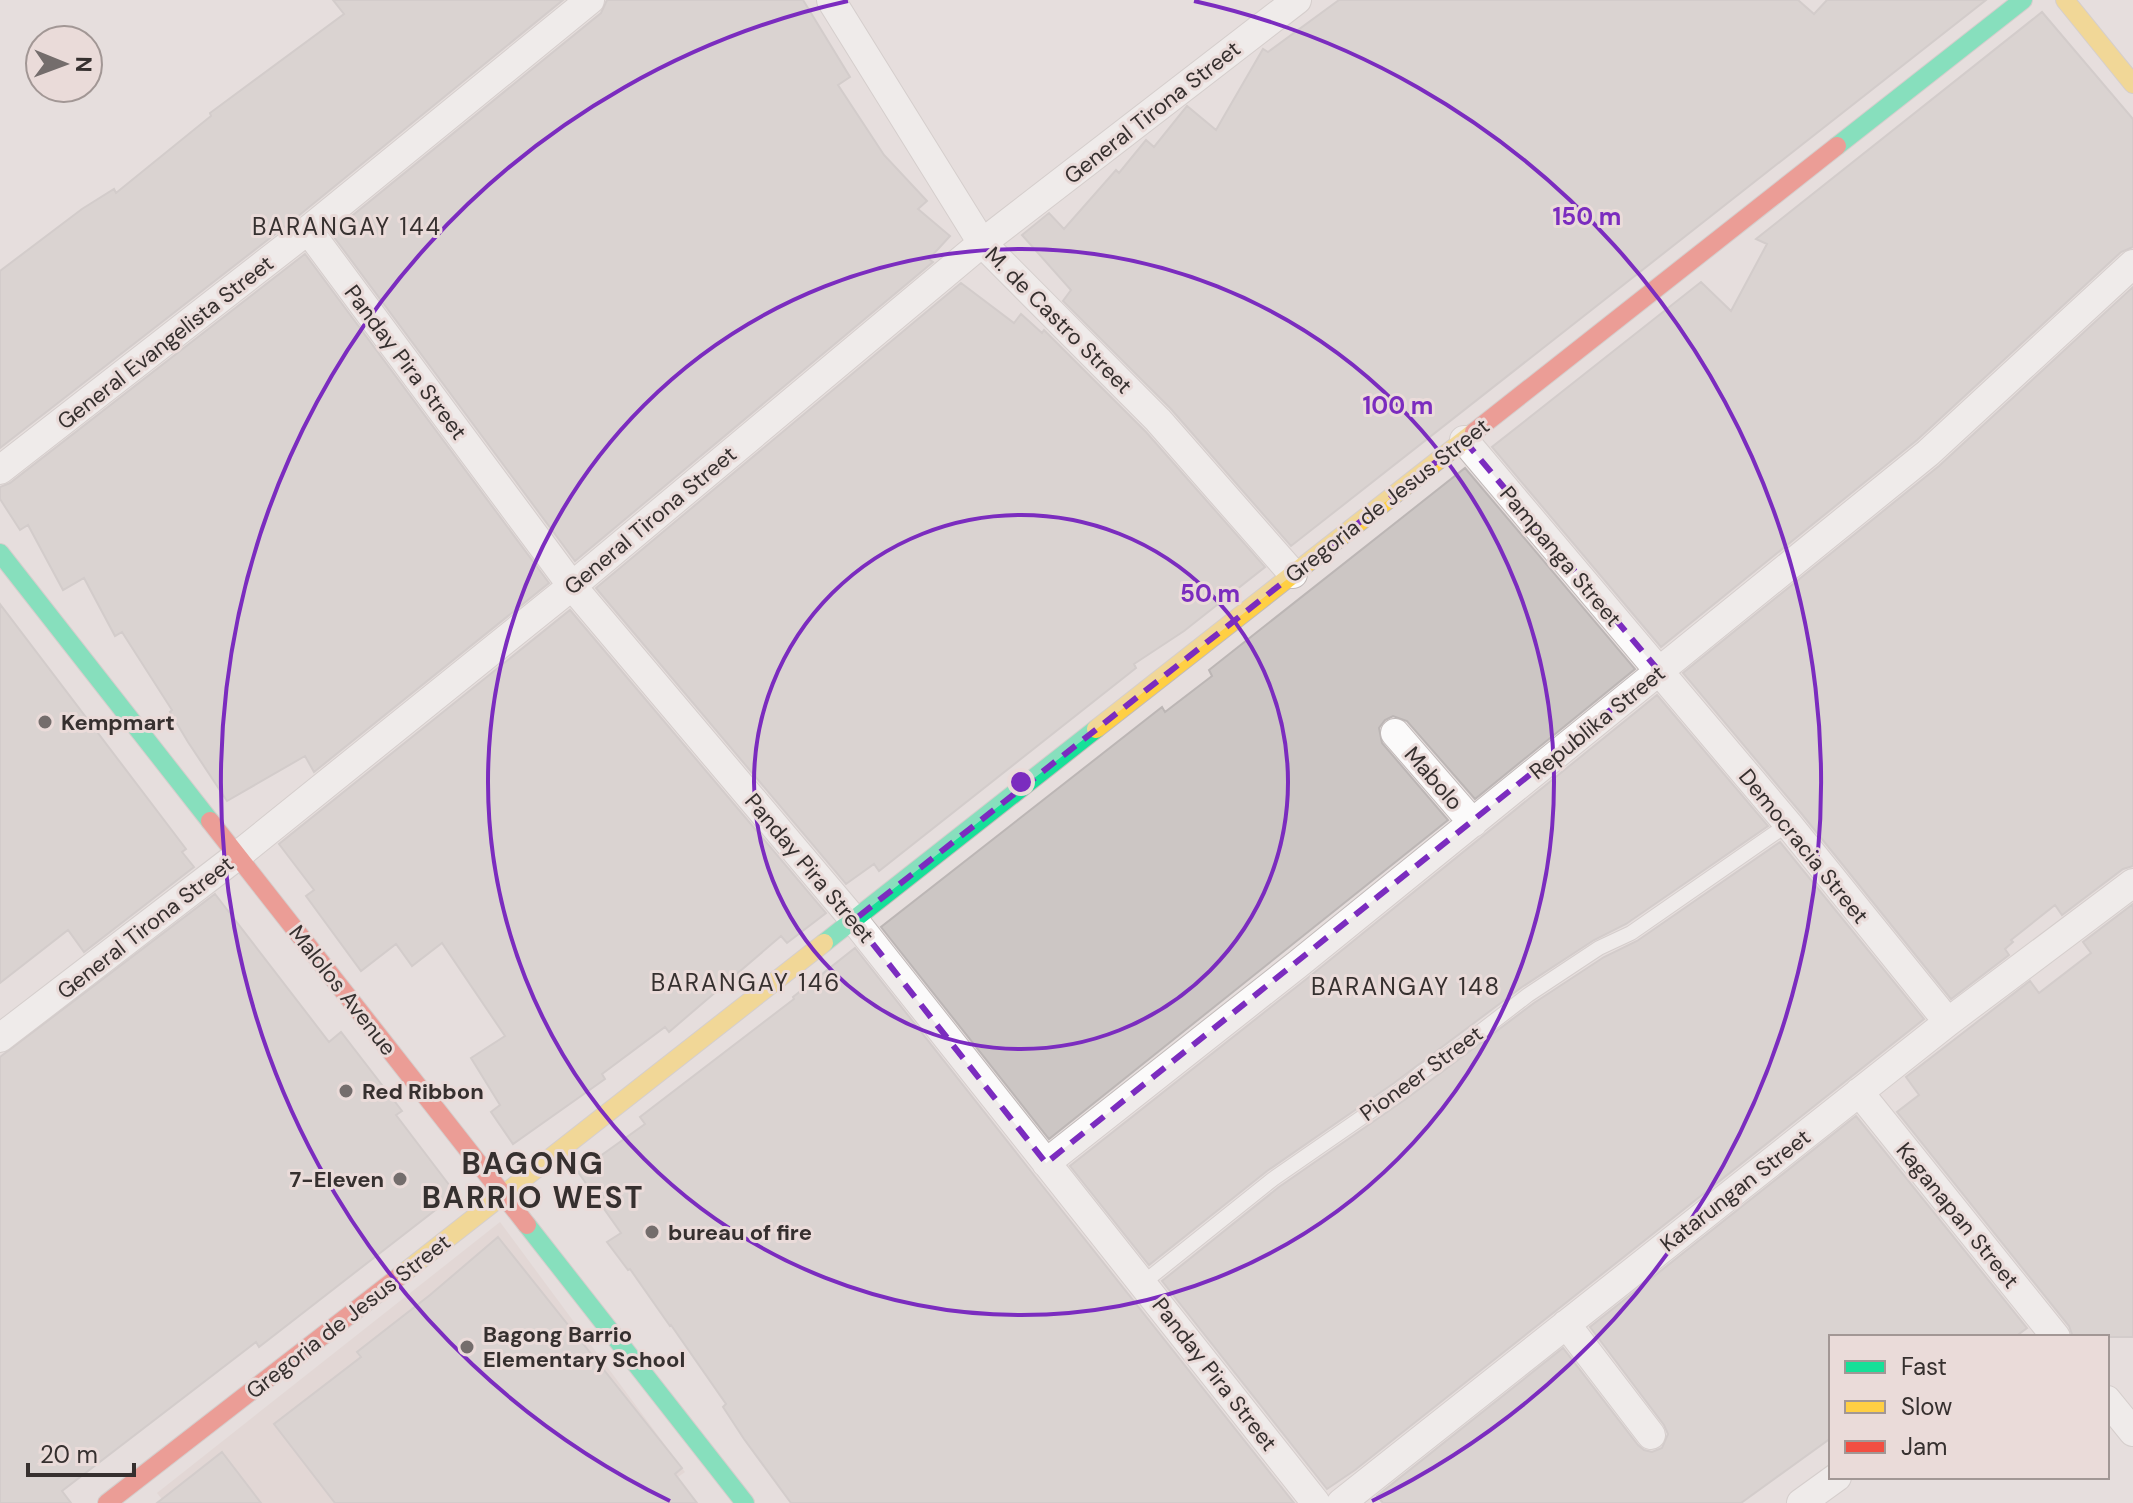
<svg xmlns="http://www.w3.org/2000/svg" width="2133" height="1503" font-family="'DM Sans',sans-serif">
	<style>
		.built { fill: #dececc }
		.building { fill: #ccc6c4; stroke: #bcb6b5; stroke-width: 2 }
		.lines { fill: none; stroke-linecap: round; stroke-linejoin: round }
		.lane-casing { stroke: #c1bab9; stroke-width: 16 }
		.street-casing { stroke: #c1bab9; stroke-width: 30 }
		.fast-casing { stroke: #c1bab9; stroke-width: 20 }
		.slow-casing { stroke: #c1bab9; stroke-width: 20 }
		.jam-casing { stroke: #c1bab9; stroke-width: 20 }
		.lane { stroke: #fbfafa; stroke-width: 14 }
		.street { stroke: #fbfafa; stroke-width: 28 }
		.fast { stroke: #16e098; stroke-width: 18 }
		.slow { stroke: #ffcf43; stroke-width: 18 }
		.jam { stroke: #f24e42; stroke-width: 18 }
		.marked { fill: none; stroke: #7b2cbf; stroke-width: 6; stroke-dasharray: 16 10; stroke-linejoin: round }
		.ring { fill: none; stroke: #7b2cbf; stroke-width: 4 }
		.poi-dot { fill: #746d6c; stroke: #eadbd9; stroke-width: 3 }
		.labels { text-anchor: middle; stroke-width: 6; stroke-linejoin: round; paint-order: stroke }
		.street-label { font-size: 22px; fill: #36302f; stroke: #eadbd9 }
		.poi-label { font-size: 22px; font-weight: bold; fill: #36302f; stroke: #eadbd9; text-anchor: start }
		.neighbourhood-label { font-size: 24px; letter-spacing: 2px; fill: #36302f; stroke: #eadbd9 }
		.district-label { font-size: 30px; font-weight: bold; letter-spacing: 2px; fill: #36302f; stroke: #eadbd9 }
		.centre { fill: #7b2cbf; stroke: #eadbd9; stroke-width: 4 }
		.ring-label { font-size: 24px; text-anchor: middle; font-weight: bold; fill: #7b2cbf; stroke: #eadbd9; stroke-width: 6; stroke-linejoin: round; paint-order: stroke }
	</style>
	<rect width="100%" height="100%" fill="#e6dedd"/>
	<path class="built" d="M500 1222 685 1472 642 1503H165L157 1493Z"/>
	<path class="building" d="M333 0H563L297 217 0 448V271L82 209 114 189 116 193 211 116 210 113 344 14Z
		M607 0H803L850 77 838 85 884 155 927 201 918 209 950 236 929 259 933 262 575 561 331 233 601 13Z
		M1339 0H1798L1814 14 1827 0H1986L1291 546 1171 409 1063 301 1071 290 1022 235 1049 213 1064 229 1116 170 1119 173 1146 140 1154 147 1187 106 1216 130 1263 49 1268 52Z
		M2042 12 2133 119V247L2121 252 1917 440 1661 647 1492 447 1701 282 1731 311 1767 244 1756 239Z
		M305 254 549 583 314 772 305 756 227 801 188 742 170 712 172 710 122 632 115 636 84 578 63 590 28 525 20 530 0 499V487L10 483Z
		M961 283 1014 323 1021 314 1042 333 1044 330 1146 432 1265 567 1184 631 1134 664 1136 668 879 871 874 864 846 884 596 588Z
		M2133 287V866L2123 869 2062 915 2055 905 2011 940 2013 942 2005 949 2009 955 1951 999 1801 813 1683 673 1939 466Z
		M1465 468 1635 669 1475 799 1407 721 1393 716 1385 720 1379 728 1382 743 1448 820 1049 1139 881 927 1162 707 1165 712 1212 676 1209 670Z
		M0 604 186 849 182 852 194 867 84 952 68 930 0 983Z
		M570 610 826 913 787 943 781 936 669 1032 665 1027 602 1074 605 1079 513 1144 491 1112 500 1105 471 1058 505 1036 442 943 412 966 396 944 361 971 306 896 314 890 279 844Z
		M1657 695 1768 826 1626 924 1594 940 1522 987 1394 1083 1267 1171 1149 1265 1070 1166 1309 977Z
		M1780 842 1924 1019 1355 1470 1327 1489 1162 1281 1279 1187 1406 1099 1534 1003 1604 957 1637 941Z
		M215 894 329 1042 341 1032 402 1111 396 1115 456 1194 259 1347 256 1342 62 1491 71 1503H0V1057Z
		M2133 904V1337H2073L2069 1326 1897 1112 1919 1095 1906 1077 2030 981 2039 993 2091 953 2083 942Z
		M855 948 1033 1174 1294 1503H791L744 1439 723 1407 726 1404 671 1325 670 1326 630 1269 628 1270 607 1242 621 1233 578 1172 645 1124 640 1117 794 999 793 997Z
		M1856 1116 2027 1328 2015 1337H1831V1438L1741 1503H1383L1377 1496 1563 1348 1638 1445 1644 1450 1652 1452 1662 1448 1668 1434 1664 1425 1590 1327Z
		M498 1237 682 1468 675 1474 697 1503H335L274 1424 361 1357 357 1352 430 1295Z
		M222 1452 261 1503H157Z"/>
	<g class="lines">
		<defs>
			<path id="lane" d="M1143 1283 1273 1179 1400 1091 1422 1072 1463 1045 1528 995 1599 948 1631 933 1788 824"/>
			<path id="street" d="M831 0 982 243 1158 420 1293 574
				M308 230 572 586 854 920 1316 1503
				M1464 440 1788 824 1948 1022
				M0 470 308 230 590 0
				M1395 733 1473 823
				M0 1038 237 856 572 586 982 243 1297 0
				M1859 1092 2056 1337
				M1046 1163 1298 964 1928 453 2133 264
				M1566 1324 1651 1435
				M2107 1400 2133 1432
				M1341 1503 1948 1022 2133 883
				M1801 1503 1837 1477"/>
			<path id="fast" d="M1837 146 2023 0
				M0 553 210 821
				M824 943 1096 729
				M527 1225 745 1503"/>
			<path id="slow" d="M2065 0 2133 84
				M1096 729 1474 432
				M401 1275 824 943"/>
			<path id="jam" d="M1474 432 1837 146
				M210 821 527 1225
				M107 1503 401 1275"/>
		</defs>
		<use href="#lane" class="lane-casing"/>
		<use href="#street" class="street-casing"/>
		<use href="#fast" class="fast-casing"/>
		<use href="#slow" class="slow-casing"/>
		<use href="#jam" class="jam-casing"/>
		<use href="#lane" class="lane"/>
		<use href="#street" class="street"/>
		<use href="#fast" class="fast"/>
		<use href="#slow" class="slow"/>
		<use href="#jam" class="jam"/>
	</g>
	<path d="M0 0H2133V1503H0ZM1464 440 1659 671 1046 1163 854 920Z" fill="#e6dedd" fill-opacity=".55" fill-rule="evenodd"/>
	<path class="marked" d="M1464 440 1659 671 1046 1163 854 920Z"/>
	<g class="ring">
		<circle cx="1021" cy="782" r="267"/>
		<circle cx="1021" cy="782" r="533"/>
		<path d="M670 1501A800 800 0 0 1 848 1M1194 1A800 800 0 0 1 1372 1501"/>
	</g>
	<g class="poi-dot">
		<circle cx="45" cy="722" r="8"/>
		<circle cx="346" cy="1091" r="8"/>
		<circle cx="400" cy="1179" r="8"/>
		<circle cx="652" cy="1232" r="8"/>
		<circle cx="467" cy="1347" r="8"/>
	</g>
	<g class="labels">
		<g class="street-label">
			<text transform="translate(1152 112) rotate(-38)" y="8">General Tirona Street</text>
			<text transform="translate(1059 320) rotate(45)" y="8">M. de Castro Street</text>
			<text transform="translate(165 342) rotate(-38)" y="8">General Evangelista Street</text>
			<text transform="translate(406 362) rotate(53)" y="8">Panday Pira Street</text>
			<text transform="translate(1387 500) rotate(-38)" y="8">Gregoria de Jesus Street</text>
			<text transform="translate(650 520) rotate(-40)" y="8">General Tirona Street</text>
			<text transform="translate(1561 556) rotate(50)" y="8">Pampanga Street</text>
			<text transform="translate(1597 722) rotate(-39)" y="8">Republika Street</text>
			<text transform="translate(1434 778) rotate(49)" y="8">Mabolo</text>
			<text transform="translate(1804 846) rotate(51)" y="8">Democracia Street</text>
			<text transform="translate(810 868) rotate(50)" y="8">Panday Pira Street</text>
			<text transform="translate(145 927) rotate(-38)" y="8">General Tirona Street</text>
			<text transform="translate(343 990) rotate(52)" y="8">Malolos Avenue</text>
			<text transform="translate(1421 1073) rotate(-36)" y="8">Pioneer Street</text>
			<text transform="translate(1735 1190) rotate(-38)" y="8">Katarungan Street</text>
			<text transform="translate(1958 1215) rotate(51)" y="8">Kaganapan Street</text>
			<text transform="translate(348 1316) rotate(-38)" y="8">Gregoria de Jesus Street</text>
			<text transform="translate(1215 1374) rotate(52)" y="8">Panday Pira Street</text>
		</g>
		<g class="poi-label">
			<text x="61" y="730">Kempmart</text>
			<text x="362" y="1099">Red Ribbon</text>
			<text x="384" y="1187" text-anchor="end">7-Eleven</text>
			<text x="668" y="1240">bureau of fire</text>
			<text x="483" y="1342">Bagong Barrio<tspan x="483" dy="25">Elementary School</tspan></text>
		</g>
		<g class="neighbourhood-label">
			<text x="347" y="235">BARANGAY 144</text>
			<text x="746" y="991">BARANGAY 146</text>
			<text x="1406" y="995">BARANGAY 148</text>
		</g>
		<g class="district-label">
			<text x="533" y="1174">BAGONG<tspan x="533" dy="34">BARRIO WEST</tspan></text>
		</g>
	</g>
	<circle cx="1021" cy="782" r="12" class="centre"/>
	<g class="ring-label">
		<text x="1587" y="225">150 m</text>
		<text x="1398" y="414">100 m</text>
		<text x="1210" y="602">50 m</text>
	</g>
	<rect x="1829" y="1335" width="280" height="144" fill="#eadbd9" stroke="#a29795" stroke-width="2"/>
	<rect x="1845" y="1361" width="40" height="12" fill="#16e098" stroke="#a29795" stroke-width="2"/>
	<text x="1901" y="1375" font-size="24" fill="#36302f">Fast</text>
	<rect x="1845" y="1401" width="40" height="12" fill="#ffcf43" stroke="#a29795" stroke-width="2"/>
	<text x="1901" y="1415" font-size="24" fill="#36302f">Slow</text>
	<rect x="1845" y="1441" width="40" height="12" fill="#f24e42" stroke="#a29795" stroke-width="2"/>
	<text x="1901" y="1455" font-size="24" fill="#36302f">Jam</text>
	<g transform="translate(64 64) rotate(91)"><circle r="38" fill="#eadbd9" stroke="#a29795" stroke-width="2"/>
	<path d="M0-6L14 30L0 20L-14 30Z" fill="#746d6c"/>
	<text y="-12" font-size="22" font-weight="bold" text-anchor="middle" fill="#36302f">N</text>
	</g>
	<path d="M28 1463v12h106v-12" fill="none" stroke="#36302f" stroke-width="4"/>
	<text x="40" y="1463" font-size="24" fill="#36302f" stroke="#eadbd9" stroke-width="6" paint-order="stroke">20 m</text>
</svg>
